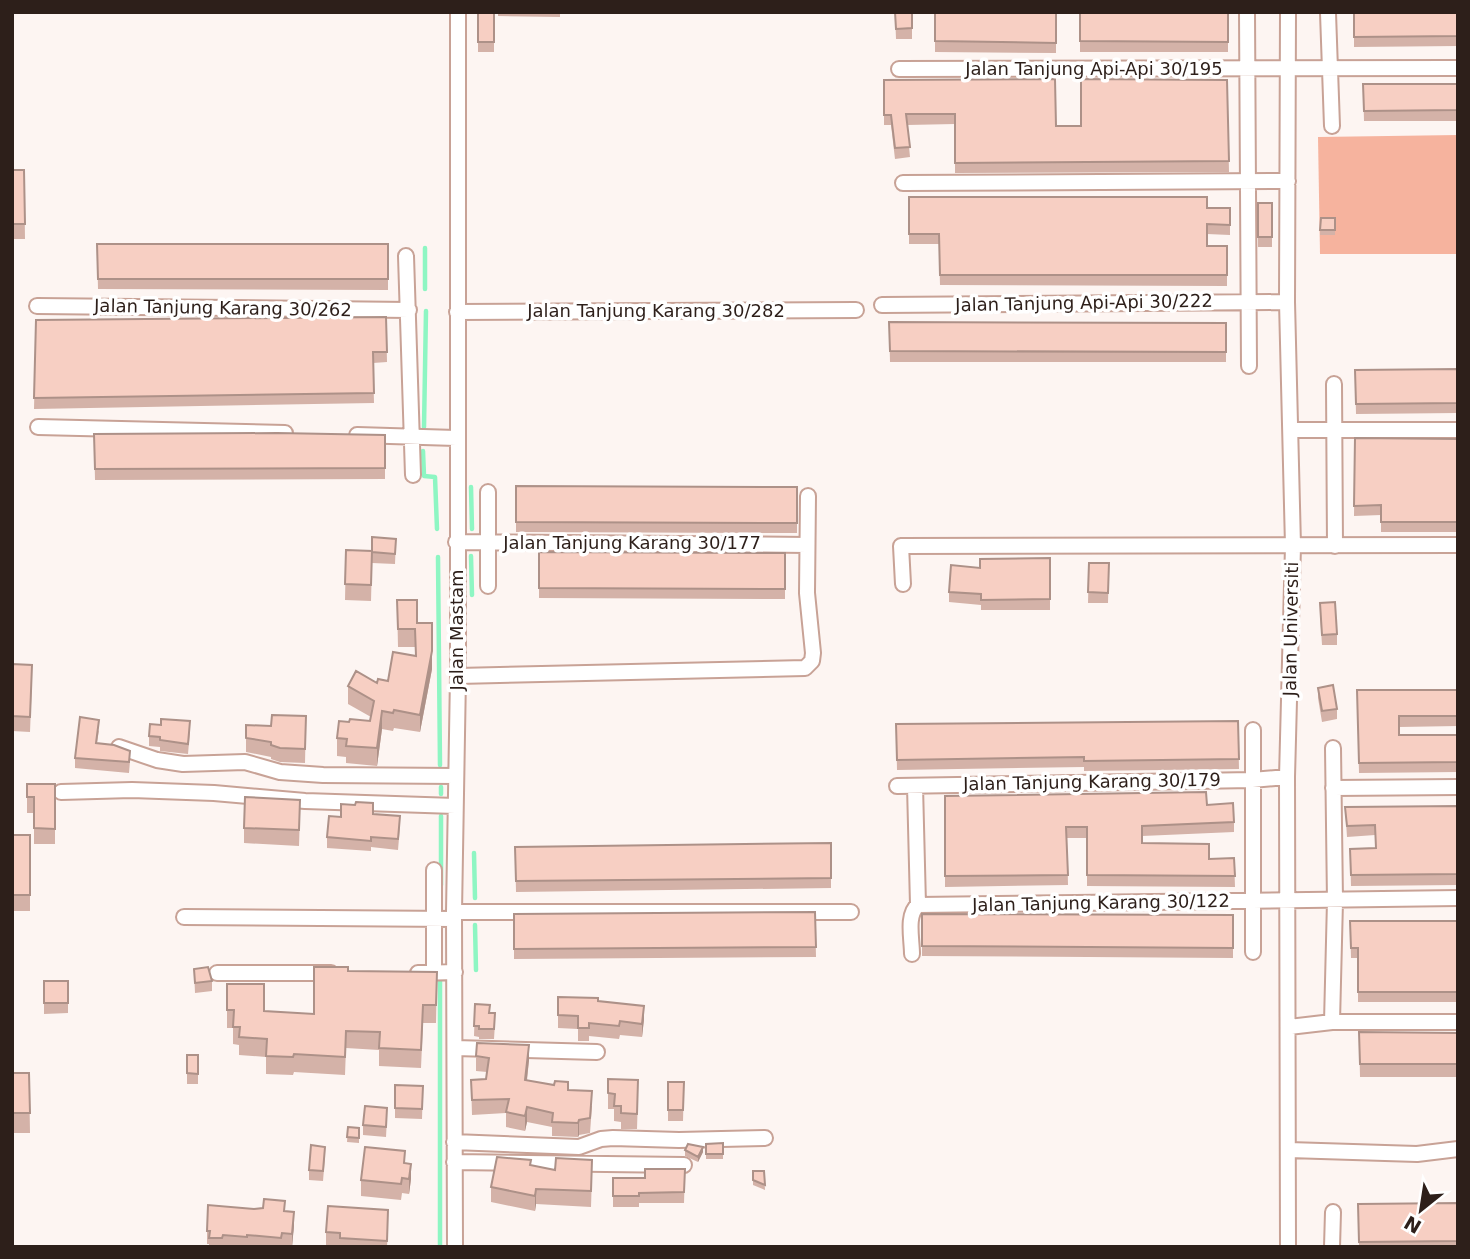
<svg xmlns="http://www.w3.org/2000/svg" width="1470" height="1259" font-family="'DejaVu Sans',sans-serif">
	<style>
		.green { fill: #f6b39e }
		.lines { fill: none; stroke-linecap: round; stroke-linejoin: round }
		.stream { stroke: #8ef6c3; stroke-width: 4.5 }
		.minor-casing { stroke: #c8a296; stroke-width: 18 }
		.minor { stroke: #fff; stroke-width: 14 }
		.wall { fill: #d4b2a8 }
		.shaded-wall { fill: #ad9188 }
		.building { fill: #f7cfc3; stroke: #ad9188; stroke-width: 2 }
		.labels { text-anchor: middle; stroke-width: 7; stroke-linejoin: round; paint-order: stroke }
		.street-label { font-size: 18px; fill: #2d1f1a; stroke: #fff }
	</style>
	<rect width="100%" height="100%" fill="#fdf5f2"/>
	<path class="green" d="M1458 135V254H1320L1318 137Z"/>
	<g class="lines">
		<path class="stream" d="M425 248V289
			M424 427 426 311
			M423 451 424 476 435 477 437 529
			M471 487 472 529
			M471 556 472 595
			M438 557 440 765
			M441 794V787
			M474 853 475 898
			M441 885V816
			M475 925 476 970
			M440 1247V975"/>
		<defs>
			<path id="minor" d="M1247 12 1249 366
				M1288 12 1287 302 1293 546 1287 777 1288 1247
				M1328 13 1332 126
				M899 69 1458 68
				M903 183 1288 181
				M406 256 413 475
				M882 305 1287 302
				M37 306 409 310
				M457 312 856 310
				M1334 384 1335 546
				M38 427 285 433
				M1291 430H1458
				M357 435 456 438
				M488 492V586
				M456 542 807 545
				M903 584 901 546 1458 545
				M458 676 805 668 812 661 813 653 807 593 808 496
				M1253 730V952
				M119 747 157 760 183 764 245 762 280 772 323 775 456 776
				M897 786 1252 780 1287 777
				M915 786 918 905
				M1333 788 1458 787
				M61 792 132 790 214 793 305 801 455 806
				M454 912H851
				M184 917 454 919
				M912 954C912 939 906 915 918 905L1458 898
				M434 967V870
				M217 973H331
				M418 973 455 972
				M1332 1022 1335 901 1333 748
				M1289 1027 1332 1022H1458
				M455 1048 597 1052
				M454 1142 579 1147 601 1139 613 1138 679 1140 765 1138
				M1289 1150 1417 1154 1458 1149
				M454 1162 684 1165
				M455 1247 454 912 458 676V12
				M1332 1247 1333 1212"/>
		</defs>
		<use href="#minor" class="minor-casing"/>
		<use href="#minor" class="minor"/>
	</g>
	<path class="wall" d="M478 12H494V52H478Z
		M498 12H560V17L498 16Z
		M895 12H912V39H896Z
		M935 12H1056V53L935 52Z
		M1080 12H1228V52H1080Z
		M1354 12H1458V46L1354 47Z
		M884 80 1056 126H1081L1227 80 1229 172 955 173V124L907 125 910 157 895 159 891 125H884Z
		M1363 84H1458V121H1364Z
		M12 170H24L25 239H12Z
		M909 197 1230 208V235L1207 234V246H1227V286L940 285 939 244H909Z
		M1258 203H1272V247H1258Z
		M1321 218H1335V235H1320Z
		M97 244H388V290L98 289Z
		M386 317 387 362 373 363 374 403 34 409 36 320Z
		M889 322 1226 323V362H890Z
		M1458 369V413L1356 414 1355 370Z
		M94 434 385 435V479L95 480Z
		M1355 438 1458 439V532H1381V515L1354 516Z
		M516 486 797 487V533L516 532Z
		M396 539 395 564 372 563 371 601 345 600 346 550 371 551Z
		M539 552 785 553V599L539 598Z
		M1050 558V610H981V605L949 602V592L980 568Z
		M1089 563H1109L1108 603H1088Z
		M397 600 417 623 432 669 420 732 394 728 393 731 382 729 377 766 346 763V757L337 756V738L349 722 370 721 371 717 348 704V686L388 681 416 656 415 647H398Z
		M1320 613 1337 634V645H1322Z
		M12 664 32 680 30 732 12 731Z
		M1318 688 1337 709V719L1322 722 1318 698Z
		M1357 690H1458V726L1399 727V735H1458V772L1359 773Z
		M306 716 305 763 280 762 271 759V757L246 752V725L271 726Z
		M1238 721 1239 769 1084 771V767L897 770 896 724Z
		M99 730 97 743 130 761 129 773 75 768V758Z
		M190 731 188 754 160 751V747L149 746V736Z
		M27 784H55V844H34V813H27Z
		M945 796 1207 805 1234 822V832L1142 836V843L1209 859 1234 858 1235 887 1087 886V838H1067L1068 885 945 887Z
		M1458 806V885L1351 886 1350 849 1376 848 1375 835 1347 837 1345 807Z
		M373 814 400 826 398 850 371 847V851L327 848V837L341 817Z
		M300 815 299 846 244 843V828Z
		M12 835H30V911H12Z
		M831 843V888L516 892 515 847Z
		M815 912 816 957 514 959V914Z
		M922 914 1233 915V958L922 956Z
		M1350 921H1458V1002H1358V958H1351Z
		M194 969 212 981V991L195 993Z
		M348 971 437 972 436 1023H423L421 1068 379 1066V1050L346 1048 345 1075 294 1072 293 1075 266 1074V1057L239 1055V1045L233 1044V1028H227V984L264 1011 314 1014Z
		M44 981H68V1013L44 1014Z
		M558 997 598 1001 644 1019 642 1037 620 1035 619 1039 589 1036V1041H578V1029L558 1028Z
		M475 1004 490 1013 495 1023 494 1039H479V1037L474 1036Z
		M1359 1032 1458 1033V1077H1360Z
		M187 1055H198V1084H187Z
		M476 1056 529 1060 527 1081 592 1106 590 1133 579 1135 578 1137 552 1136V1127L527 1122 525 1131 506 1127V1113L472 1115 471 1080 486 1079 487 1072 476 1071Z
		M12 1073H29L30 1133H12Z
		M608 1079 638 1096 637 1129H621V1122L614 1121V1109H608Z
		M668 1082H684L683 1121H668Z
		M395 1085 423 1086 422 1119 395 1118Z
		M387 1118 386 1137 363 1135V1125Z
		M348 1127 359 1128V1143L347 1142Z
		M723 1143V1159H706V1144Z
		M685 1150 703 1152 698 1162 685 1156Z
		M325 1157 323 1181 309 1180V1170Z
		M405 1163 411 1179 409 1194 402 1193 401 1200 361 1196V1180Z
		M531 1166 592 1175 591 1207 536 1204 535 1211 491 1202V1187Z
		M685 1169 684 1203H639V1207H613V1178H645Z
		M753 1171H764L765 1190 753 1185Z
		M1458 1203V1247H1359L1358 1204Z
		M254 1209 285 1211 294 1225 292 1247H209V1244H207V1231Z
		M388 1225 387 1247H326V1232Z"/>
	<path class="shaded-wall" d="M432 651V669L420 732V715Z
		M382 711V729L377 766V748Z
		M644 1006V1019L642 1037V1024Z
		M529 1045V1060L525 1095V1080Z
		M527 1107V1122L525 1131V1116Z
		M579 1120V1135L578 1137V1123Z
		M703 1147V1152L698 1162V1157Z
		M411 1164V1179L409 1194V1179Z
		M536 1189V1204L535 1211V1196Z
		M294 1212V1225L292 1247V1234Z"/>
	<path class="building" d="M478 12H494V42H478Z
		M895 12H912V28L896 29Z
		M935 12H1056V43L935 41Z
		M1080 12H1228V42L1080 41Z
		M1354 12H1458V36L1354 37Z
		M1055 79 1056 126H1081V79L1227 80 1229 161 955 163V114H906L910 147 895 148 891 115H884V80Z
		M1363 84H1458V110L1364 111Z
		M12 170H24L25 224H12Z
		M909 197H1207V208H1230V225L1207 224V246H1227V275H940L939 234H909Z
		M1258 203H1272V237H1258Z
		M1321 218H1335V230H1320Z
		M97 244H388V279H98Z
		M386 317 387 352H373L374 393 34 398 36 320Z
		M889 322 1226 323V352L890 351Z
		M1458 369V403L1356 404 1355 370Z
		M277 433 385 435V468L95 469 94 434Z
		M1355 438 1458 439V522H1381V505L1354 506Z
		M516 486 797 487V523L516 522Z
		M372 537 396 539 395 554 372 552Z
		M346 550 372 551 371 585 345 584Z
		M539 552 785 553V589L539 588Z
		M1050 558V599L981 600V594L949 592 951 565 980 568V559Z
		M1089 563H1109L1108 593 1088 592Z
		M397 600H417V623H432V651L420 715 394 710 393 713 382 711 377 748 346 746 347 739 337 738 339 721 349 722 350 719 370 721 374 701 348 686 356 671 377 683 378 679 388 681 393 652 416 656 415 629H398Z
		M1335 602 1337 634 1322 635 1320 603Z
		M12 664 32 665 30 717 12 716Z
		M1333 685 1337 709 1322 711 1318 688Z
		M1357 690H1458V716H1399V735H1458V762L1359 763Z
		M272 715 306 716 305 749 280 748 271 745V742L246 738V725L271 726Z
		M80 717 99 720 96 743 114 745 130 751 129 762 75 758Z
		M161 719 190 721 188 744 160 740V737L149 736 150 724 161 725Z
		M1238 721 1239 759 1084 761V757L897 760 896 724Z
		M27 784H55V829L34 828V797H27Z
		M1206 792 1207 805 1233 803 1234 822 1142 826V843L1209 844V859L1234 858 1235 876 1087 875V827H1066L1068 875 945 876V796Z
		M245 797 300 800 299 830 244 828Z
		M356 802 373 803V814L400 816 398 839 371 837V841L327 837 329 816 341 817V804L355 805Z
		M1458 806V874L1351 875 1350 849 1376 848 1375 825 1347 826 1345 807Z
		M12 835H30V895H12Z
		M831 843V878L516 881 515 847Z
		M815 912 816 947 514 949V914Z
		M922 914 1233 915V948L922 946Z
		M1350 921H1458V992H1358V948H1351Z
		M208 967 212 981 195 983 194 969Z
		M314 967H348V971L437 972 436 1005H423L421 1050 379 1048 380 1032 346 1031 345 1057 294 1054 293 1057 266 1056 267 1039 239 1037 240 1027H233L234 1010H227V984H264V1011L314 1014Z
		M44 981H68V1003H44Z
		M558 997 598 998V1001L644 1006 642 1024 620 1021 619 1026 589 1023V1028H578V1016L558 1015Z
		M475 1004 490 1005 489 1013H495L494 1029H479V1026H474Z
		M1359 1032 1458 1033V1064H1360Z
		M477 1043 529 1045 525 1080 554 1085 555 1081 568 1082V1090L592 1091 590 1118 579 1120 578 1123 552 1122 553 1113 527 1107 525 1116 506 1112 509 1099 472 1100 471 1080 486 1079 489 1058 476 1056Z
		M187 1055H198V1074L187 1073Z
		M12 1073H29L30 1113H12Z
		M608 1079 638 1080 637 1114 621 1113V1106H614L615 1094 608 1093Z
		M668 1082H684L683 1110H668Z
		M395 1085 423 1086 422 1109 395 1108Z
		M365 1106 387 1108 386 1127 363 1125Z
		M348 1127 359 1128V1138L347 1137Z
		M723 1143V1154H706V1144Z
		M688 1144 703 1147 698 1157 685 1150Z
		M311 1145 325 1147 323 1171 309 1170Z
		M365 1147 405 1151 404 1163 411 1164 409 1179 402 1178 401 1184 361 1180Z
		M497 1157 531 1160 530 1165 555 1170 556 1158 592 1160 591 1191 536 1189 535 1196 491 1187Z
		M645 1169H685L684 1192 639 1193V1196H613V1178H645Z
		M753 1171H764L765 1185 753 1180Z
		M264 1199 285 1201 284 1211 294 1212 292 1234 282 1233 281 1238 247 1235V1237L223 1235 222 1238H209L210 1231H207L208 1205 254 1209 263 1208Z
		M1458 1203V1241L1359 1242 1358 1204Z
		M328 1206 388 1210 387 1241 340 1238V1233L326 1232Z"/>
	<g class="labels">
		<g class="street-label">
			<text x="1094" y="75">Jalan Tanjung Api-Api 30/195</text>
			<text transform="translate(1084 303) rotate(-1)" y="6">Jalan Tanjung Api-Api 30/222</text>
			<text transform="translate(223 308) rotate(1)" y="6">Jalan Tanjung Karang 30/262</text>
			<text x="656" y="317">Jalan Tanjung Karang 30/282</text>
			<text x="632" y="549">Jalan Tanjung Karang 30/177</text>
			<text transform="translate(1291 629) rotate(-89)" y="6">Jalan Universiti</text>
			<text transform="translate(457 630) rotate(-90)" y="6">Jalan Mastam</text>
			<text transform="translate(1092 782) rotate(-1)" y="6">Jalan Tanjung Karang 30/179</text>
			<text transform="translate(1101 903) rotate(-1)" y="6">Jalan Tanjung Karang 30/122</text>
		</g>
	</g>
	<rect width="1470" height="1259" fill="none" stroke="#2d1f1a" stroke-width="28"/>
	<g transform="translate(1421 1210) rotate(210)" stroke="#ffffff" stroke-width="5" paint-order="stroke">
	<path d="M0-5L12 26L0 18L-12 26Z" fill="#2d1f1a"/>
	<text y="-10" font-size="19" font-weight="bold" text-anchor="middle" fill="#2d1f1a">N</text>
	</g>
</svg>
